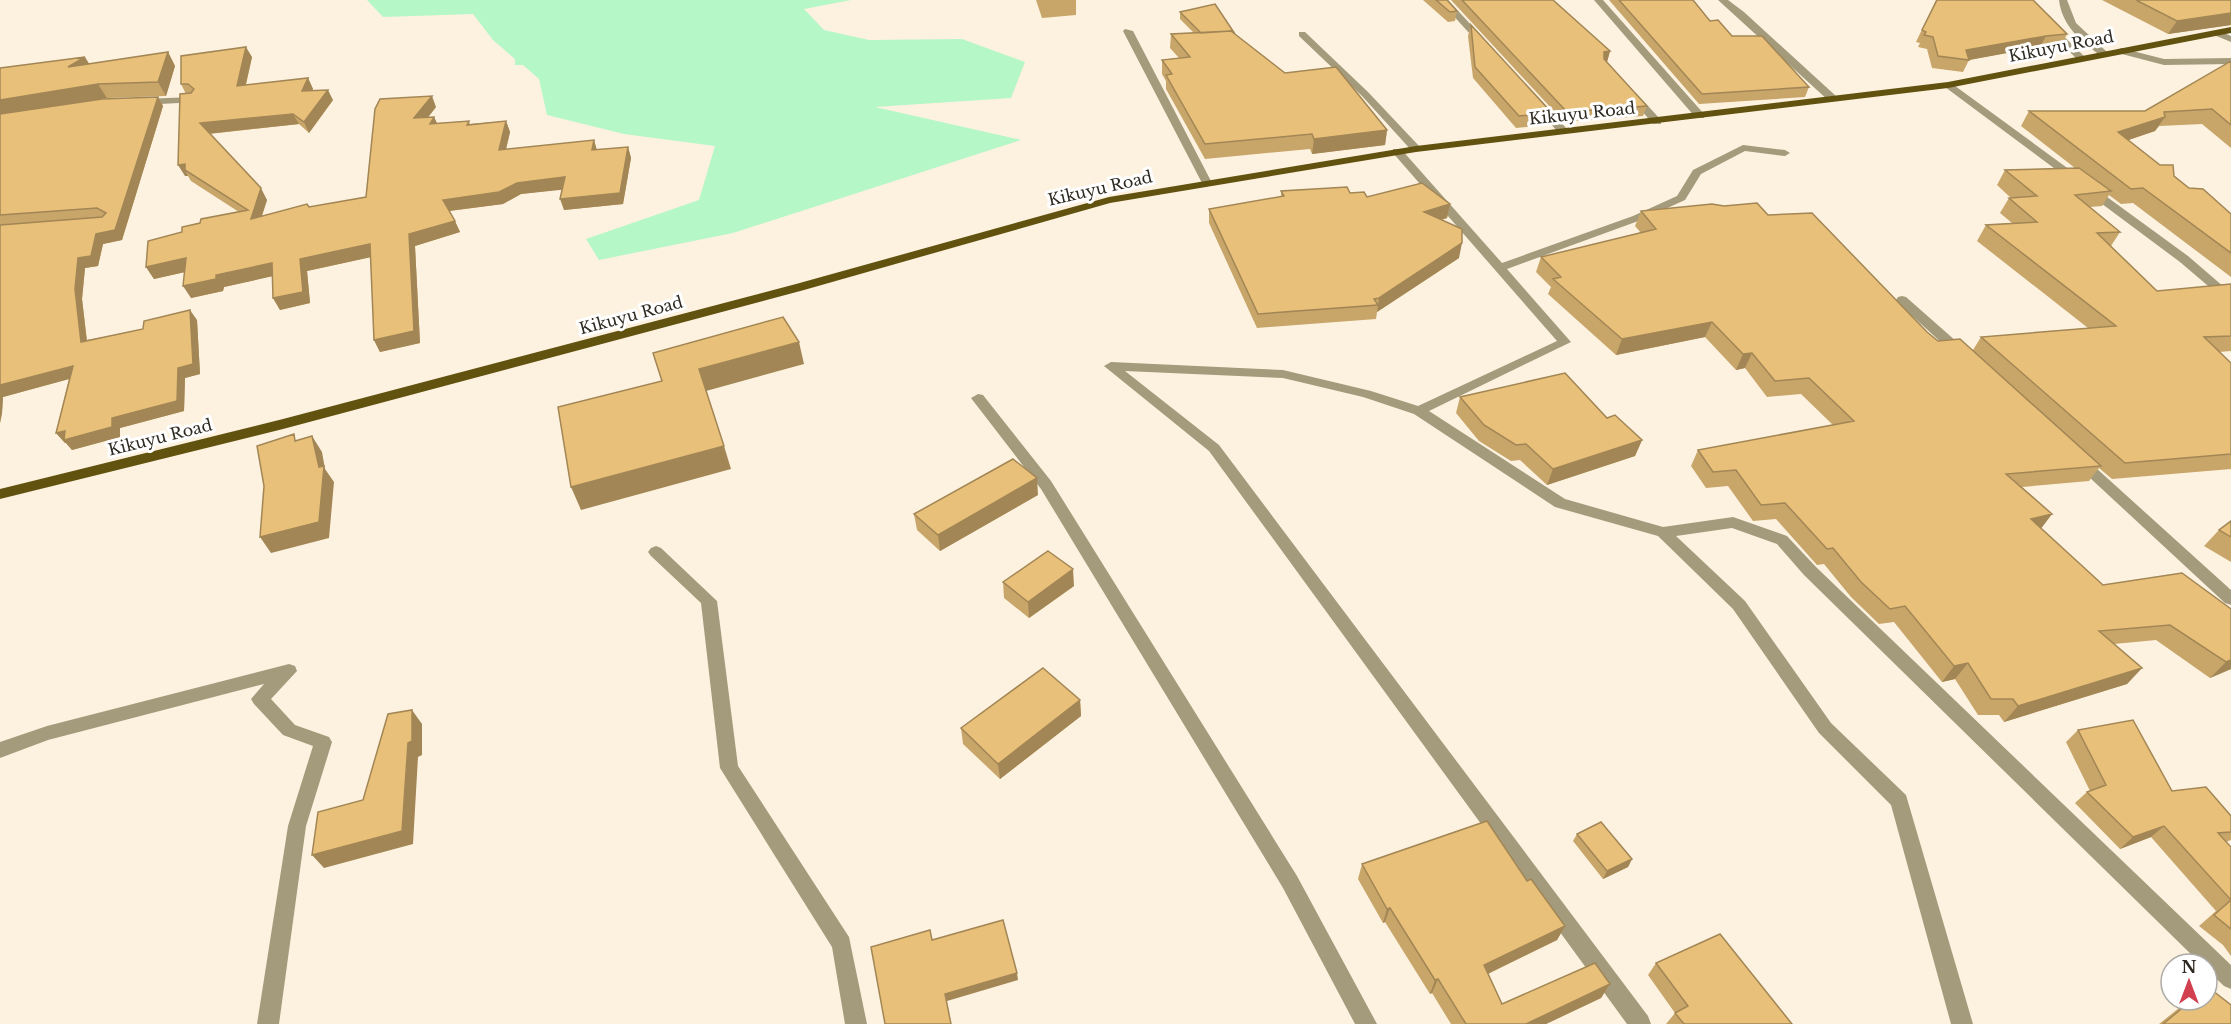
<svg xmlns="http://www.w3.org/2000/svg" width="2231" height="1024" font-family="'Libre Baskerville',serif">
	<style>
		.green { fill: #b5f7c6 }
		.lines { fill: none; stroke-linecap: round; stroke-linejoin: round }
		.minor { fill: #a49b7c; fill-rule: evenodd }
		.major { fill: #62520f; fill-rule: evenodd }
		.wall { fill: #c8a569 }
		.shaded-wall { fill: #a28655 }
		.building { fill: #e8c07a; stroke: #a28655; stroke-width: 1.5 }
		.labels { text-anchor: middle; stroke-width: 6; stroke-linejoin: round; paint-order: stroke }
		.far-street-label { font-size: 16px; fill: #2f2a21; stroke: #fff }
	</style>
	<rect width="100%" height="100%" fill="#fdf2e0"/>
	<path class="green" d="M367 0H851L804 9 824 30 869 40 962 39 1025 62 1011 98 875 107 1021 140 733 233 599 260 586 239 699 200 715 146 624 134 547 115 539 79 523 65H515V59L493 40 473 14 383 17Z"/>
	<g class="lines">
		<path class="minor" d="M1439 0H1448L1487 42V46H1481Z
			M1594 0H1603L1704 114V118H1696Z
			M1718 0H1728L1744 12 1837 97V101H1829Z
			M2017 0H2026L2085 57V61H2079Z
			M2059 0H2067L2076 23 2107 52V56H2101C2081 41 2062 26 2059 0Z
			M1125 29 1133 31 1212 183 1211 185 1207 186 1202 183 1123 31Z
			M2217 30 2231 36V42L2214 35V31Z
			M1299 32H1305L1368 92 1420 147V151H1412L1362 96 1299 36Z
			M2121 48 2164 59 2231 58V64L2164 65 2118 53 2116 51Z
			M1945 83H1951L2188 256 2231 293V303L2227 302 2180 262 1945 87Z
			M1630 93H1636L1661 120V124H1653L1630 97Z
			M193 97 198 100 197 102 142 105 137 102 142 99Z
			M1534 102H1542L1567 129V133H1559L1534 106Z
			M1743 145 1785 150 1790 153 1785 156 1745 151 1701 174 1685 200 1641 220 1507 269 1571 342 1429 411 1565 499 1663 527 1733 517 1787 536 1816 567 2231 965V989L2224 986 2207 970V964H2201L1804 575 1777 544 1732 528 1676 536 1745 601 1831 723 1906 795 1973 1024H1951L1891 805 1819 733 1733 609 1658 536 1555 507 1414 414 1363 397 1283 378 1125 371 1219 445 1648 1016 1651 1024H1627L1209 451 1104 366 1111 362 1283 370 1371 391 1418 406 1557 341 1393 153V149H1401L1502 263 1633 216 1677 196 1693 170Z
			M1902 296 1906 297 1965 349 1967 352 1965 355H1955L1898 303 1896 300 1898 297Z
			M978 394 983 395 1051 481 1297 876 1377 1024H1355L1283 888 1041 489 971 398Z
			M2080 456 2085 458 2231 590V605L2225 603 2075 464 2073 461Z
			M656 546 661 548 717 601 738 766 849 937 867 1024H845L832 947 720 768 701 603 651 556 648 552 651 548Z
			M289 664 295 666 297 671 271 699 295 725 329 737 332 742 306 826 279 1024H257L288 826 313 746 283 735 254 704 251 699 264 684 48 740 0 758V742L47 726Z"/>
		<path class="major" d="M2231 27V33L1948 88 1416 152 1110 203 804 290 283 429 0 499V489L283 419 796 284 1109 197 1416 146 1948 82Z"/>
	</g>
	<path class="wall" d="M1036 0H1076V15L1042 18Z
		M1423 0H1447L1457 11 1455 21 1448 22Z
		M1451 0H1553L1610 51 1607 62 1647 106 1643 116 1564 122Z
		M1609 0H1693L1710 21 1809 87 1805 97 1699 104Z
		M1936 0H2033L2067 34 2061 46 2040 47 1969 60 1963 72 1932 68 1927 49 1918 47 1920 43 1916 42Z
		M2102 0H2231V25L2168 34Z
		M1180 12 1235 34 1285 73 1387 130 1385 145 1312 154 1310 149 1205 159 1166 89V81L1162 74V60L1179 58 1170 48 1171 34 1194 33 1180 19Z
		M1471 25 1552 113 1549 125 1516 128 1473 78 1468 36Z
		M168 52 175 66 166 96 107 98 72 103 158 97 163 106 122 240 103 244 98 266 85 268 82 299 87 340 197 320 200 374 185 378 184 411 120 428V437L72 450 66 443H65L56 433 69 379 3 397 2 413 0 423V68L89 64Z
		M252 57 246 85 308 78 313 89 312 90 333 100 309 133 299 124 209 134 267 200 262 216 366 197 375 109 436 107 428 117H434L437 123 469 121 470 124 506 121 510 132 506 150 594 140 597 150 628 147 631 158 623 204 564 210 562 189 521 194 503 204 450 211 460 232 415 246 420 343 380 352 374 340 371 257 307 271 310 303 280 310 273 298 272 276 224 287 223 291 191 298 185 272 154 279 146 267 182 232 200 223 239 212 191 181 188 176H185L186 94 181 84Z
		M2231 61V148L2202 124 2159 126 2155 131 2128 140 2189 188 2231 214V277L2133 203 2121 204 2109 195 2102 206 2090 207 2120 232 2111 246 2157 291 2231 284V351L2219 352 2231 363V469L2112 479 2099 468 2089 481 2022 487 2052 514 2041 528 2103 585 2182 573 2231 669 2210 678 2156 640 2114 644 2142 668 2127 684 2004 722 1999 715H1978L1955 679 1942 682 1894 622 1879 624 1851 597 1824 564 1817 565 1776 519 1753 521 1728 486 1706 488 1691 466 1698 450 1833 425 1801 394 1767 397 1745 368 1736 370 1705 337 1616 355 1548 294 1551 287 1536 272 1541 257 1641 233 1635 226 1641 211 1768 215 1938 341 1973 350 1981 337 2088 328 1977 241 1986 225 2012 223 2000 213 2009 198H2011L1997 185 2005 170 2075 168 2021 126 2029 111H2145Z
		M1281 191 1350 193 1367 197 1450 204 1447 218 1442 220 1459 258 1377 312 1376 319 1257 328 1209 223V209L1281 197Z
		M1460 397 1607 418 1642 440 1635 456 1547 485 1520 460 1511 461 1479 441 1456 413Z
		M1038 495 940 551 917 530 914 514Z
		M2231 521V562L2204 546 2219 530Z
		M1003 582 1074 586 1029 618 1004 598Z
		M1080 700 1081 716 1000 779 963 744 961 728Z
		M2078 730 2172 791 2231 816V840L2226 842 2231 847V956L2223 945 2199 926 2216 911 2151 837 2120 849 2075 803 2087 792 2090 791 2066 742Z
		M1577 834 1632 859 1628 867 1603 879 1573 841Z
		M1362 864 1527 881 1565 926 1557 940 1488 974 1502 1004 1610 984 1601 998 1546 1024H1451L1432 993 1430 994 1385 922 1383 923 1358 879Z
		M1656 963 1792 1024H1666L1675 1013 1648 975Z
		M2189 1000H2207L2231 1024H2159Z"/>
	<path class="shaded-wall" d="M2231 13V25L2168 34 2177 21Z
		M2046 36 2040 47 1969 60 1966 50Z
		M246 47 252 57 243 96 237 86Z
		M1610 51 1607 62H1601L1604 52Z
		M168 52 175 66 166 96 158 82Z
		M85 57 93 70 68 67Z
		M308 78 313 89 308 102 302 91Z
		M98 84 107 98 0 115V100Z
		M328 90 333 100 309 133 304 122Z
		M432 96 436 107 419 129 414 118Z
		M158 97 163 106 122 240 103 244 98 266 85 268 82 299 88 352 81 342 75 289 78 258 96 234Z
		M293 114 299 124 206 134 200 123Z
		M434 117 439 128 430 124Z
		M2165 117 2155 131 2108 147 2118 132Z
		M506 121 510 132 503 161 499 150Z
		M1387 130 1385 145 1312 154 1314 139Z
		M594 140 597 151 592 150Z
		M628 147 631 158 623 204 564 210 560 199Z
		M185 164V170L188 176H185L178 165Z
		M565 177 569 189 521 194 503 204 448 211 443 200 517 183Z
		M261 188 267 200 257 230 251 219Z
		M1450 204 1447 218 1421 225 1424 212Z
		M455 221 460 232 415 246 420 343 380 352 374 340 409 234Z
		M1462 243 1459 258 1377 312 1379 298Z
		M370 244 376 256 307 271 310 303 280 310 273 298 300 259Z
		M186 258 194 270 154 279 146 267Z
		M272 263 278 275 224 287 223 291 191 298 183 286 216 275Z
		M190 310 197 320 200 374 185 378 184 411 120 428V437L72 450 66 443H65L56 433 112 418 178 368Z
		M1712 322 1705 337 1616 355 1622 339Z
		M799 342 804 364 706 391 699 369Z
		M1752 353 1745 368 1736 370 1743 354Z
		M73 366 80 376 3 397 2 413 0 423V385Z
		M312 436 322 452 325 469 334 482 329 538 271 553 260 537 319 467Z
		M1642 440 1635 456 1547 485 1553 469Z
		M724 446 731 469 581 510 571 487Z
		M1037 478 1038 495 940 551 938 535Z
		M2052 514 2040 530 2031 519Z
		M1073 569 1074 586 1029 618 1028 602Z
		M2231 660V669L2210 678 2226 662Z
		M1968 663 1955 679 1942 682 1954 666Z
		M2142 668 2127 684 2004 722 2018 706Z
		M1080 700 1081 716 1000 779 998 764Z
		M412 710 422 724V755L418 757 413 844 324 868 312 855 402 831 408 743Z
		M2164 826 2151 837 2120 849 2133 837Z
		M1632 859 1628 867 1603 879 1607 871Z
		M1390 908 1385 922 1383 923 1387 909Z
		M1565 926 1557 940 1477 979 1484 965Z
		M1017 973 1018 980 947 1001 945 994Z
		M1438 979 1432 993 1430 994 1435 980Z
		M1610 984 1601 998 1546 1024H1526Z"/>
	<path class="building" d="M1436 0H1447L1457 11 1450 12Z
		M1462 0H1553L1610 51 1604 52V59L1647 106 1567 112Z
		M1619 0H1693L1710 21 1718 20 1732 36H1762L1809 87 1702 94Z
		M1937 0H2033L2067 34 2046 36 1966 50 1969 60 1938 56 1933 37 1924 35 1926 32 1922 30Z
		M2136 0H2231V13L2177 21Z
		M1215 4 1235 34 1231 31 1201 33 1180 12Z
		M1471 25 1552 113 1519 116 1475 67Z
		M1231 31 1285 73 1336 67 1387 130 1314 139 1312 134 1205 144 1166 75 1172 74 1162 60 1190 57 1171 34Z
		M246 47 237 86 308 78 302 91 328 90 304 122 293 114 200 123 261 188 251 219 307 204 309 207 366 197 375 109 380 99 432 96 414 118 434 117 430 124 469 121 467 125 506 121 499 150 594 140 592 150 628 147 620 193 560 199 565 177 517 183 499 192 443 200 455 221 409 234 414 331 374 340 370 244 300 259 303 292 273 298 272 263 216 275V279L183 286 186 258 146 267 148 241 182 232V227L200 223 201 219 248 210 185 170V164L178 165 180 94 191 93 194 89 188 84H181V56Z
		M168 52 158 82 98 84 0 100V68L85 57 68 67Z
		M2231 61V125L2212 109 2164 112 2165 117 2118 132 2160 165H2173L2174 176 2189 188 2203 189 2231 214V253L2143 188 2131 189 2029 111H2145Z
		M158 97 115 230 96 234 91 256 78 258 75 289 81 342 143 329 144 321 190 310 193 364 178 368 177 401 112 418V427L64 440 65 431 56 433 73 366 0 385V225L102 217 106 213 97 208 0 215V114L102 99Z
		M2079 168 2111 191 2075 195 2120 232 2097 233 2157 291 2231 284V336L2204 337 2231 363V454L2125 463 1981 337 2116 326 1986 225 2037 222 2009 198 2037 196 2005 170Z
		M1422 183 1450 204 1424 212 1462 229V243L1379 298 1374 299 1378 305 1258 314 1209 209 1284 196 1281 191 1347 187 1350 193 1364 192 1367 197Z
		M1757 203 1768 215 1812 213 1927 332 1938 341 1960 339 2101 466 2006 474 2052 514 2031 519 2103 585 2182 573 2231 609V660L2226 662 2170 625 2099 631 2142 668 2018 706 2013 699H1991L1968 663 1954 666 1905 606 1890 609 1861 582 1833 548 1827 549 1785 503 1761 505 1736 470 1713 472 1698 450 1854 421 1809 378 1775 381 1752 353 1743 354 1712 322 1622 339 1553 279 1561 277 1541 257 1656 229 1641 211 1712 204 1724 206Z
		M783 317 799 342 699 369 724 446 571 487 558 407 662 381 653 353Z
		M1565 373 1607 418 1615 415 1642 440 1553 469 1526 444 1516 445 1484 425 1460 397Z
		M294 434 295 441 312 436 319 467 324 466 319 522 260 537 264 486 257 446Z
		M1013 459 1037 478 938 535 914 514Z
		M2231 521V537L2219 530Z
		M1048 551 1073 569 1028 602 1003 582Z
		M1043 668 1080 700 998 764 961 728Z
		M412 710V741L408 743 402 831 312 855 318 812 363 800 388 714Z
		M2133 720 2172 791 2206 787 2231 816V832L2218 833 2231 847V900L2164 826 2133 837 2087 792 2106 785 2078 730Z
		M1487 821 1527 881 1531 879 1565 926 1484 965 1502 1004 1595 963 1610 984 1526 1024H1466L1438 979 1435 980 1390 908 1387 909 1362 864Z
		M1601 822 1632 859 1607 871 1577 834Z
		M2231 900V929L2214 915Z
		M1003 920 1017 973 945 994 951 1024H885L871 947 930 930 932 940Z
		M1720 934 1792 1024H1684L1675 1013 1688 1006 1656 963Z
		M2208 987 2231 1005V1024H2163L2192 1000H2207V988Z"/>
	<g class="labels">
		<g class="far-street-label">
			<text transform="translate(2061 46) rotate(-11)" y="6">Kikuyu Road</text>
			<text transform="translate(1582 113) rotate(-6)" y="6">Kikuyu Road</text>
			<text transform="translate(1100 188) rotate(-13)" y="6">Kikuyu Road</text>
			<text transform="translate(631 315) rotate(-15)" y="6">Kikuyu Road</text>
			<text transform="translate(160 437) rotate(-14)" y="6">Kikuyu Road</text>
		</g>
	</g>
	<g transform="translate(2189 982)"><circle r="28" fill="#ffffff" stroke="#acaaa6" stroke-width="1.5"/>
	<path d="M0-4.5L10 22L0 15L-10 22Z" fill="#d0404f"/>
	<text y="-9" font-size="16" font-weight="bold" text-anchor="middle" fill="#2f2a21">N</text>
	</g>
</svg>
